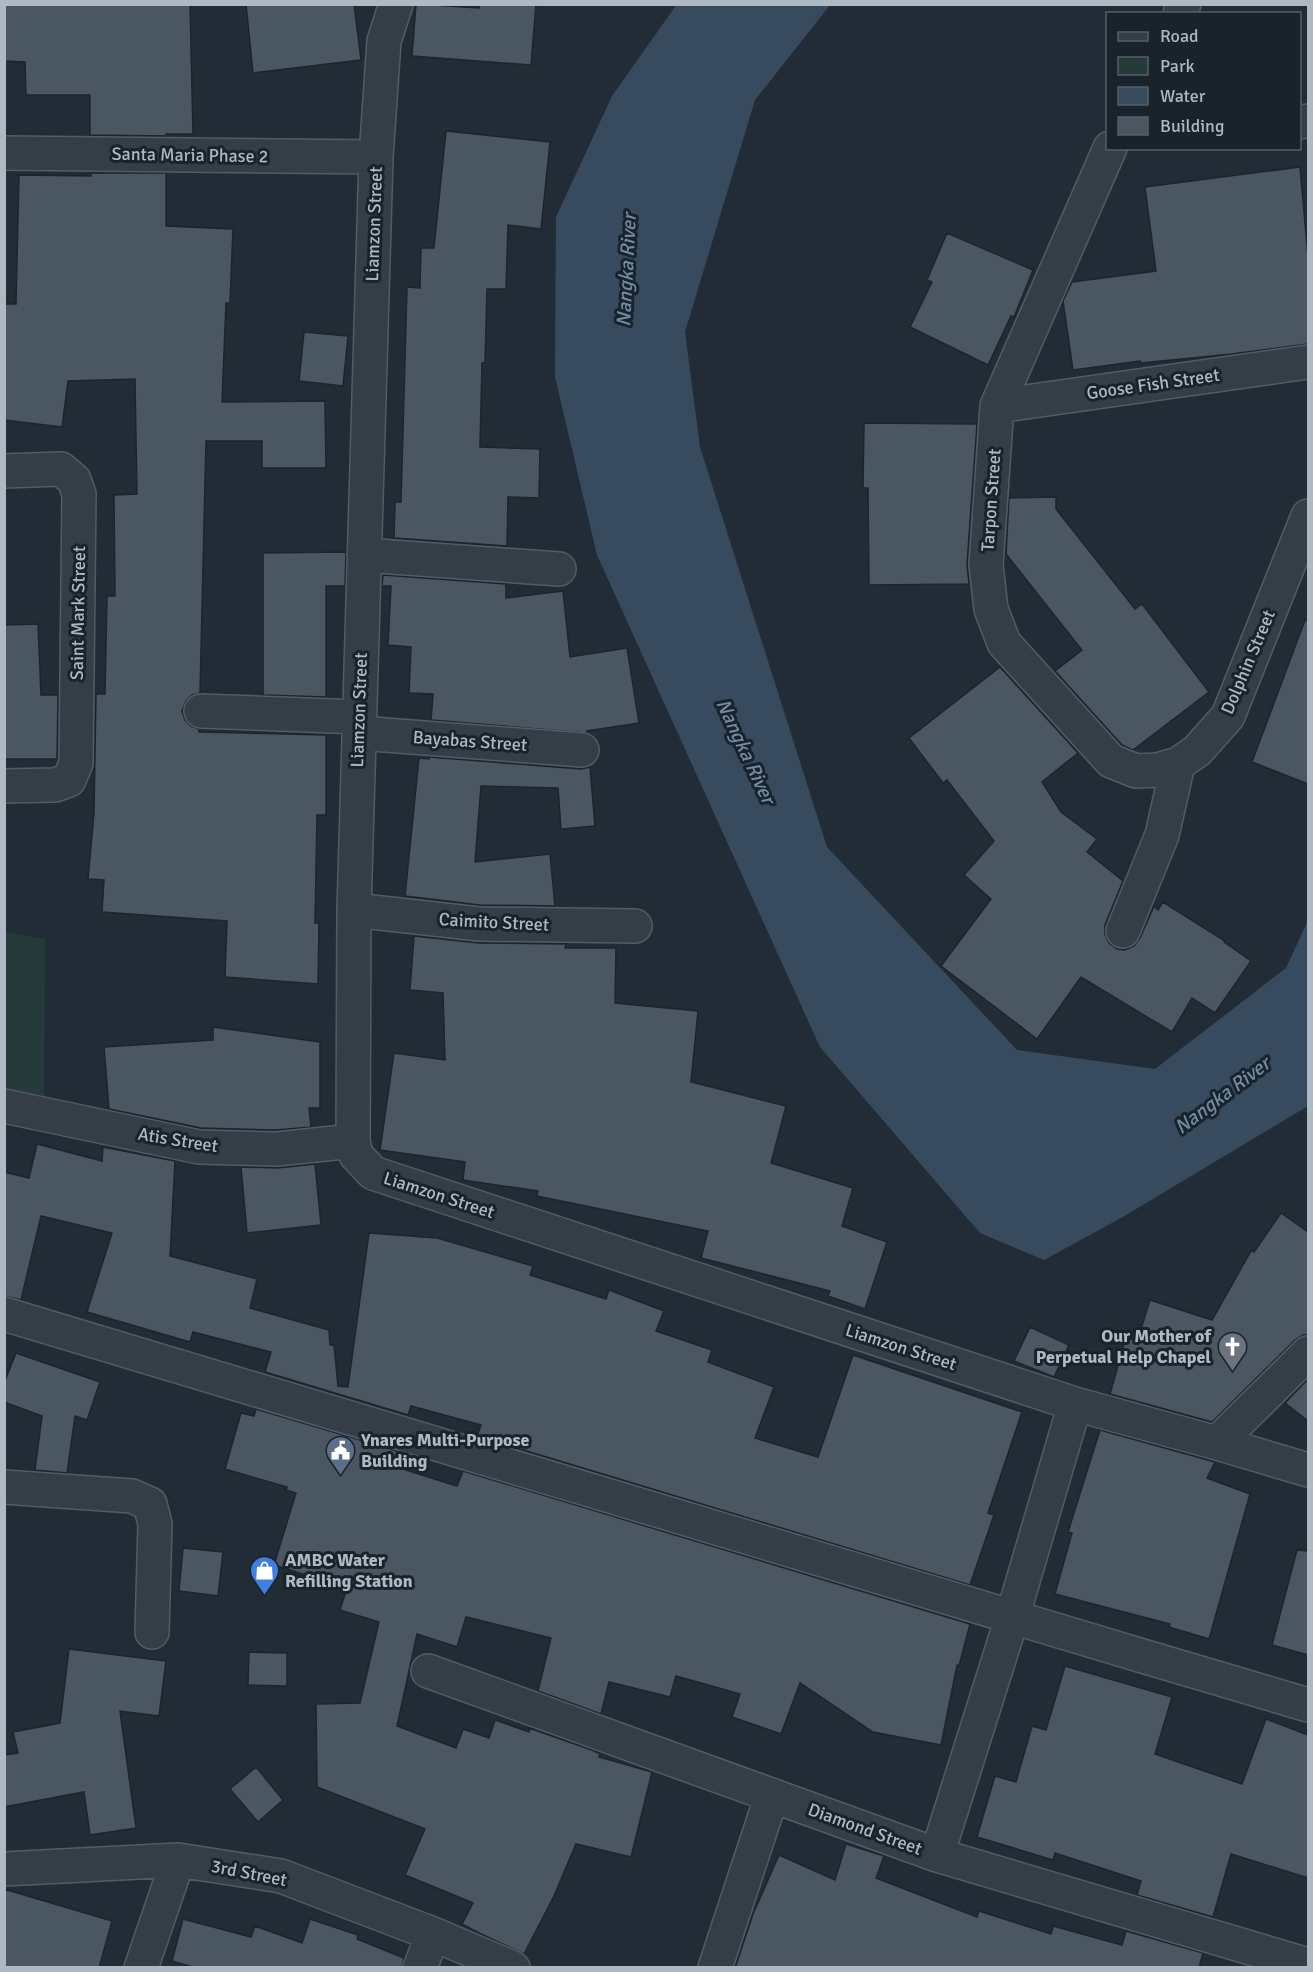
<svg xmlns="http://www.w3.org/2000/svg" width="1313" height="1972" font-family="Signika,sans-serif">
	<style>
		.green { fill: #263a39 }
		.water { fill: #384b5e }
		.building { fill: #4a5662; stroke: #1c252d; stroke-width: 1.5 }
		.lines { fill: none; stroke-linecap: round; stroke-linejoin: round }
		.minor-casing { stroke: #525c64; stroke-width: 36 }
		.minor { stroke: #353e47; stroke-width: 33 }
		.labels { text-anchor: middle; stroke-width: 6; stroke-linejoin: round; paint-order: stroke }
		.street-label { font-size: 18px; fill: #afb9c3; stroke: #1a232b }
		.poi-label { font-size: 18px; font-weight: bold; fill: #afb9c3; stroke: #1a232b; text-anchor: start }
		.water-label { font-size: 20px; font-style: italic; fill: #718ca5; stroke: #1a232b }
	</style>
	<rect width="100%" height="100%" fill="#222c36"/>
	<path class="green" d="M4 932 45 939 44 1122 5 1114Z"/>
	<path class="water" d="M677 4 830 5 755 100 685 332 700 447 827 847 1017 1050 1155 1069 1286 968 1308 920V1106L1121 1218 1044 1260 980 1233 820 1047 597 555 555 377 556 217 612 96Z"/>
	<path class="building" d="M4 4H190L193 134H166V136L90 135V95H26L25 62 4 61Z
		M246 4H354L361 60 253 73Z
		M416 4 479 8 480 4H536L531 65 412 56Z
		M446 131 550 142 541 229 508 225 506 289H487L485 363H482L480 447 540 449 539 498 508 497 507 546 394 538 395 502H401L407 287 420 288 421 248H434Z
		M1300 167 1308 256V344L1232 354 1141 363 1140 361 1073 370 1063 301 1072 282 1156 271 1145 187Z
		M91 173H166V226L233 229 230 303H226L222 402 325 401 326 468H262V441H206L200 693 192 695 186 701 182 711 185 720 191 726 199 729V732L326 735V815H317L315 923H319L318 984 225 977 227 921 102 912 104 880 88 879 94 813 96 694H105L107 596H115L114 495 137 494 135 379 68 381 62 427 4 420V304H16L19 175 91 176Z
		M947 233 1033 270 1014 317 1011 316 988 365 910 327 932 282 927 280Z
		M304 332 348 336 343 386 299 381Z
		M864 423 977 424 967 564 969 584 869 585 868 488H863Z
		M1056 497V509L1135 609 1142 604 1209 692 1133 750 1122 745 1055 671 1082 650 1006 554 1009 498Z
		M346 552 345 586H326V697L263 695V553Z
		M383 575 506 584V598L563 591 570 657 627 648 639 723 587 731V733L431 720 433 694 409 693 411 647 388 645 391 586H382Z
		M1305 620 1308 621V784L1252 762Z
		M38 624 41 695H58L57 759H4V625Z
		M1000 667 1078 753 1042 782 1061 812 1097 839 1087 852 1123 881 1105 925V934L1109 943 1117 949 1125 950 1134 946 1140 938 1154 906 1158 910 1163 902 1225 941 1224 942 1251 961 1215 1013 1192 998 1172 1032 1081 977 1037 1039 941 966 991 899 964 875 994 841 947 780 943 783 909 738Z
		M429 757 581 769 590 767 595 826 561 829 558 788 481 786 475 862 550 854 555 906 480 905 405 896 419 758 429 759Z
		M414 936 479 943 566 944 565 948H616L615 1003 698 1011 691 1082 786 1106 771 1163 853 1188 842 1226 887 1242 865 1309 828 1296 830 1291 701 1258 708 1231 537 1196 538 1191 463 1180 465 1162 380 1150 394 1053 445 1060 443 993 410 990Z
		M213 1027 320 1042V1108H309L311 1127 276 1130 201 1128 109 1109 104 1047 213 1040Z
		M37 1144 102 1161 103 1147 175 1161 170 1256 257 1279 250 1308 329 1330 330 1345H334L338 1386 348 1387 369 1233 437 1238 533 1266 530 1275 606 1299 609 1290 664 1311 656 1331 712 1350 708 1362 774 1387 755 1438 818 1457 853 1355 1022 1412 988 1513 994 1515 970 1585 477 1436 481 1425 411 1406 408 1415 265 1372 271 1352 193 1332 190 1342 87 1312 112 1233 41 1216 21 1300 4 1296V1172L29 1178Z
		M315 1164 321 1225 247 1233 241 1167 277 1168Z
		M1281 1213 1308 1232V1335H1303L1295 1340 1212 1422 1110 1394 1126 1337 1137 1342 1150 1300 1212 1320 1251 1251 1254 1252Z
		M1030 1327 1069 1345 1054 1377 1014 1361Z
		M16 1353 100 1382 87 1420 75 1416 67 1473 35 1470 42 1416 4 1402V1383Z
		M1308 1379V1421L1285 1403Z
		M256 1409 397 1451 393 1466 457 1486 463 1471 970 1624 959 1666 957 1665 941 1745 873 1732 800 1683 781 1734 732 1717 740 1694 676 1676 670 1697 609 1682 601 1714 538 1691 551 1638 466 1617 457 1647 417 1634 397 1726 456 1748 463 1729 489 1738 495 1720 529 1732V1728L592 1750 600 1754 599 1757 652 1772 631 1857 576 1844 554 1896 524 1954 479 1933 462 1924 473 1903 405 1875 425 1829 317 1787 316 1704 360 1703 379 1622 340 1610 347 1588 274 1565 296 1493 286 1490 287 1487 225 1469 241 1413 254 1416Z
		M1100 1430 1215 1462 1207 1478 1250 1494 1209 1639 1169 1627 1170 1624 1055 1594 1072 1533 1068 1532Z
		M183 1548 223 1552 218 1596 179 1591Z
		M1297 1550 1308 1551V1655L1272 1645Z
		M69 1649 166 1661 159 1716 120 1711 136 1828 90 1835 84 1792 4 1807V1755L18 1753 13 1732 60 1723Z
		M249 1652 287 1653V1686L248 1685Z
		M1065 1666 1172 1697 1155 1754 1242 1784 1266 1719 1308 1735V1878L1231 1854 1213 1917 1137 1895 1141 1881 1055 1853 1053 1860 977 1837 995 1776 1016 1782 1032 1726 1046 1730Z
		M256 1767 283 1800 258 1822 230 1789Z
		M846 1844 884 1856 876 1878 977 1917 979 1911 1051 1934 1053 1926 1122 1945 1126 1931 1203 1953 1199 1968H735L753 1914 779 1855 835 1880Z
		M4 1889 112 1921 99 1968H4Z
		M183 1919 251 1937 255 1926 302 1943 310 1919 358 1935 357 1939 404 1958 402 1968H196L172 1961Z"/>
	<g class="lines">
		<defs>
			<path id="minor" d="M396 4 384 41 376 157 354 910 353 1141 356 1155 373 1173 1075 1404 1217 1443 1308 1470
				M1180 14 1184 4
				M1300 122 1308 121
				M1110 148 997 406 986 565 991 609 1004 643 1111 761 1136 771 1157 770 1178 764 1197 751 1228 716 1308 516
				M4 153 376 157
				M997 406 1308 362
				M4 471 61 469 74 480 79 494 76 763 69 780 55 785 4 786
				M364 555 559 569
				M201 711 359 717
				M359 733 582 750
				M354 910 479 924 635 926
				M1123 931 1162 835 1178 764
				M4 1106 199 1147 277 1149 353 1141
				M4 1314C440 1443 873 1577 1308 1705
				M1217 1443 1308 1353
				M4 1487 132 1496 150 1504 155 1524 152 1632
				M428 1671 937 1855 1308 1965
				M937 1855 1012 1618 1075 1404
				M4 1869 178 1860 281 1876 433 1934 513 1968
				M141 1968 178 1860
				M420 1968 433 1934
				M715 1968 772 1795"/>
		</defs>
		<use href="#minor" class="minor-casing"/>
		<use href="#minor" class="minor"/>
	</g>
	<defs>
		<symbol id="church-pin" viewBox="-11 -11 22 30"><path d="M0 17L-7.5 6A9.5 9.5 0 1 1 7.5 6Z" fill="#6b7280" stroke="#1a232b"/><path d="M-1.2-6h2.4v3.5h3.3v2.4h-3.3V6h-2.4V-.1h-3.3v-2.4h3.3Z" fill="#fff"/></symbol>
		<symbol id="civic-pin" viewBox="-11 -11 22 30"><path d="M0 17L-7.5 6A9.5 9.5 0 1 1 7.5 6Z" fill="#5c6f8a" stroke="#1a232b"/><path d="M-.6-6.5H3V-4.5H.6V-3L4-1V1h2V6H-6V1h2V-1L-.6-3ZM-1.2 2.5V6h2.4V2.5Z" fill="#fff"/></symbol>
		<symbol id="shop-pin" viewBox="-11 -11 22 30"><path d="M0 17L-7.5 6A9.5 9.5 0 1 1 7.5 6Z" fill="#3f7fe0" stroke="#1a232b"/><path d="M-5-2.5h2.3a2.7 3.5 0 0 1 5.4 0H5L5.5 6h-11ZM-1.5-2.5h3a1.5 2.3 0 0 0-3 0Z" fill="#fff"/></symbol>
	</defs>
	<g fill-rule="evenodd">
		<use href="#church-pin" x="1216" y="1330" width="33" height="45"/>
		<use href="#civic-pin" x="324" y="1434" width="33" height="45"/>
		<use href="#shop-pin" x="248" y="1554" width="33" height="45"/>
	</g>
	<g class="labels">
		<g class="street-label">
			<text transform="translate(190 155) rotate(1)" y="6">Santa Maria Phase 2</text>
			<text transform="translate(374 224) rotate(-88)" y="6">Liamzon Street</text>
			<text transform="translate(1153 384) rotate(-8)" y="6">Goose Fish Street</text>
			<text transform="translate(991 500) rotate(-86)" y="6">Tarpon Street</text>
			<text transform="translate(78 613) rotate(-89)" y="6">Saint Mark Street</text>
			<text transform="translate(1248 662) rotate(-67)" y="6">Dolphin Street</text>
			<text transform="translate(359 710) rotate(-88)" y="6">Liamzon Street</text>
			<text transform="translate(470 741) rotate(4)" y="6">Bayabas Street</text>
			<text transform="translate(494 922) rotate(3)" y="6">Caimito Street</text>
			<text transform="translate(178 1140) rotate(9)" y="6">Atis Street</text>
			<text transform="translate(439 1195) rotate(18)" y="6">Liamzon Street</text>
			<text transform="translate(901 1347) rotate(18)" y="6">Liamzon Street</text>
			<text transform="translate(865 1829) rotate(20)" y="6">Diamond Street</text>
			<text transform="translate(249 1873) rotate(11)" y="6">3rd Street</text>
		</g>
		<g class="poi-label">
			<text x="1211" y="1342" text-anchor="end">Our Mother of<tspan x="1211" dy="21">Perpetual Help Chapel</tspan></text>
			<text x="361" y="1446">Ynares Multi-Purpose<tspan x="361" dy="21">Building</tspan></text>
			<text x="285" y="1566">AMBC Water<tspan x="285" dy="21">Refilling Station</tspan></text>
		</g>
		<g class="water-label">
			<text transform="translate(626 270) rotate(-87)" y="7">Nangka River</text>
			<text transform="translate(746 751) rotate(65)" y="7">Nangka River</text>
			<text transform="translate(1222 1095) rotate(-37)" y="7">Nangka River</text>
		</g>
	</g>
	<rect width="1313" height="1972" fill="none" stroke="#afb9c3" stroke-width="12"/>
	<rect x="1106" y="12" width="195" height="138" fill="#1a232b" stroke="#565f68" stroke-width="1.5"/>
	<rect x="1118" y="32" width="30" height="9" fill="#353e47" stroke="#565f68" stroke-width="1.5"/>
	<text x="1160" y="42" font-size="18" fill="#afb9c3">Road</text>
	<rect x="1118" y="57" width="30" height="18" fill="#263a39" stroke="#565f68" stroke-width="1.5"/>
	<text x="1160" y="72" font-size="18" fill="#afb9c3">Park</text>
	<rect x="1118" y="87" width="30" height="18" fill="#384b5e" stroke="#565f68" stroke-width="1.5"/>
	<text x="1160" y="102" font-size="18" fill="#afb9c3">Water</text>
	<rect x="1118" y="117" width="30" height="18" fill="#4a5662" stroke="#565f68" stroke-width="1.5"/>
	<text x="1160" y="132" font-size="18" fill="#afb9c3">Building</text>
</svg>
